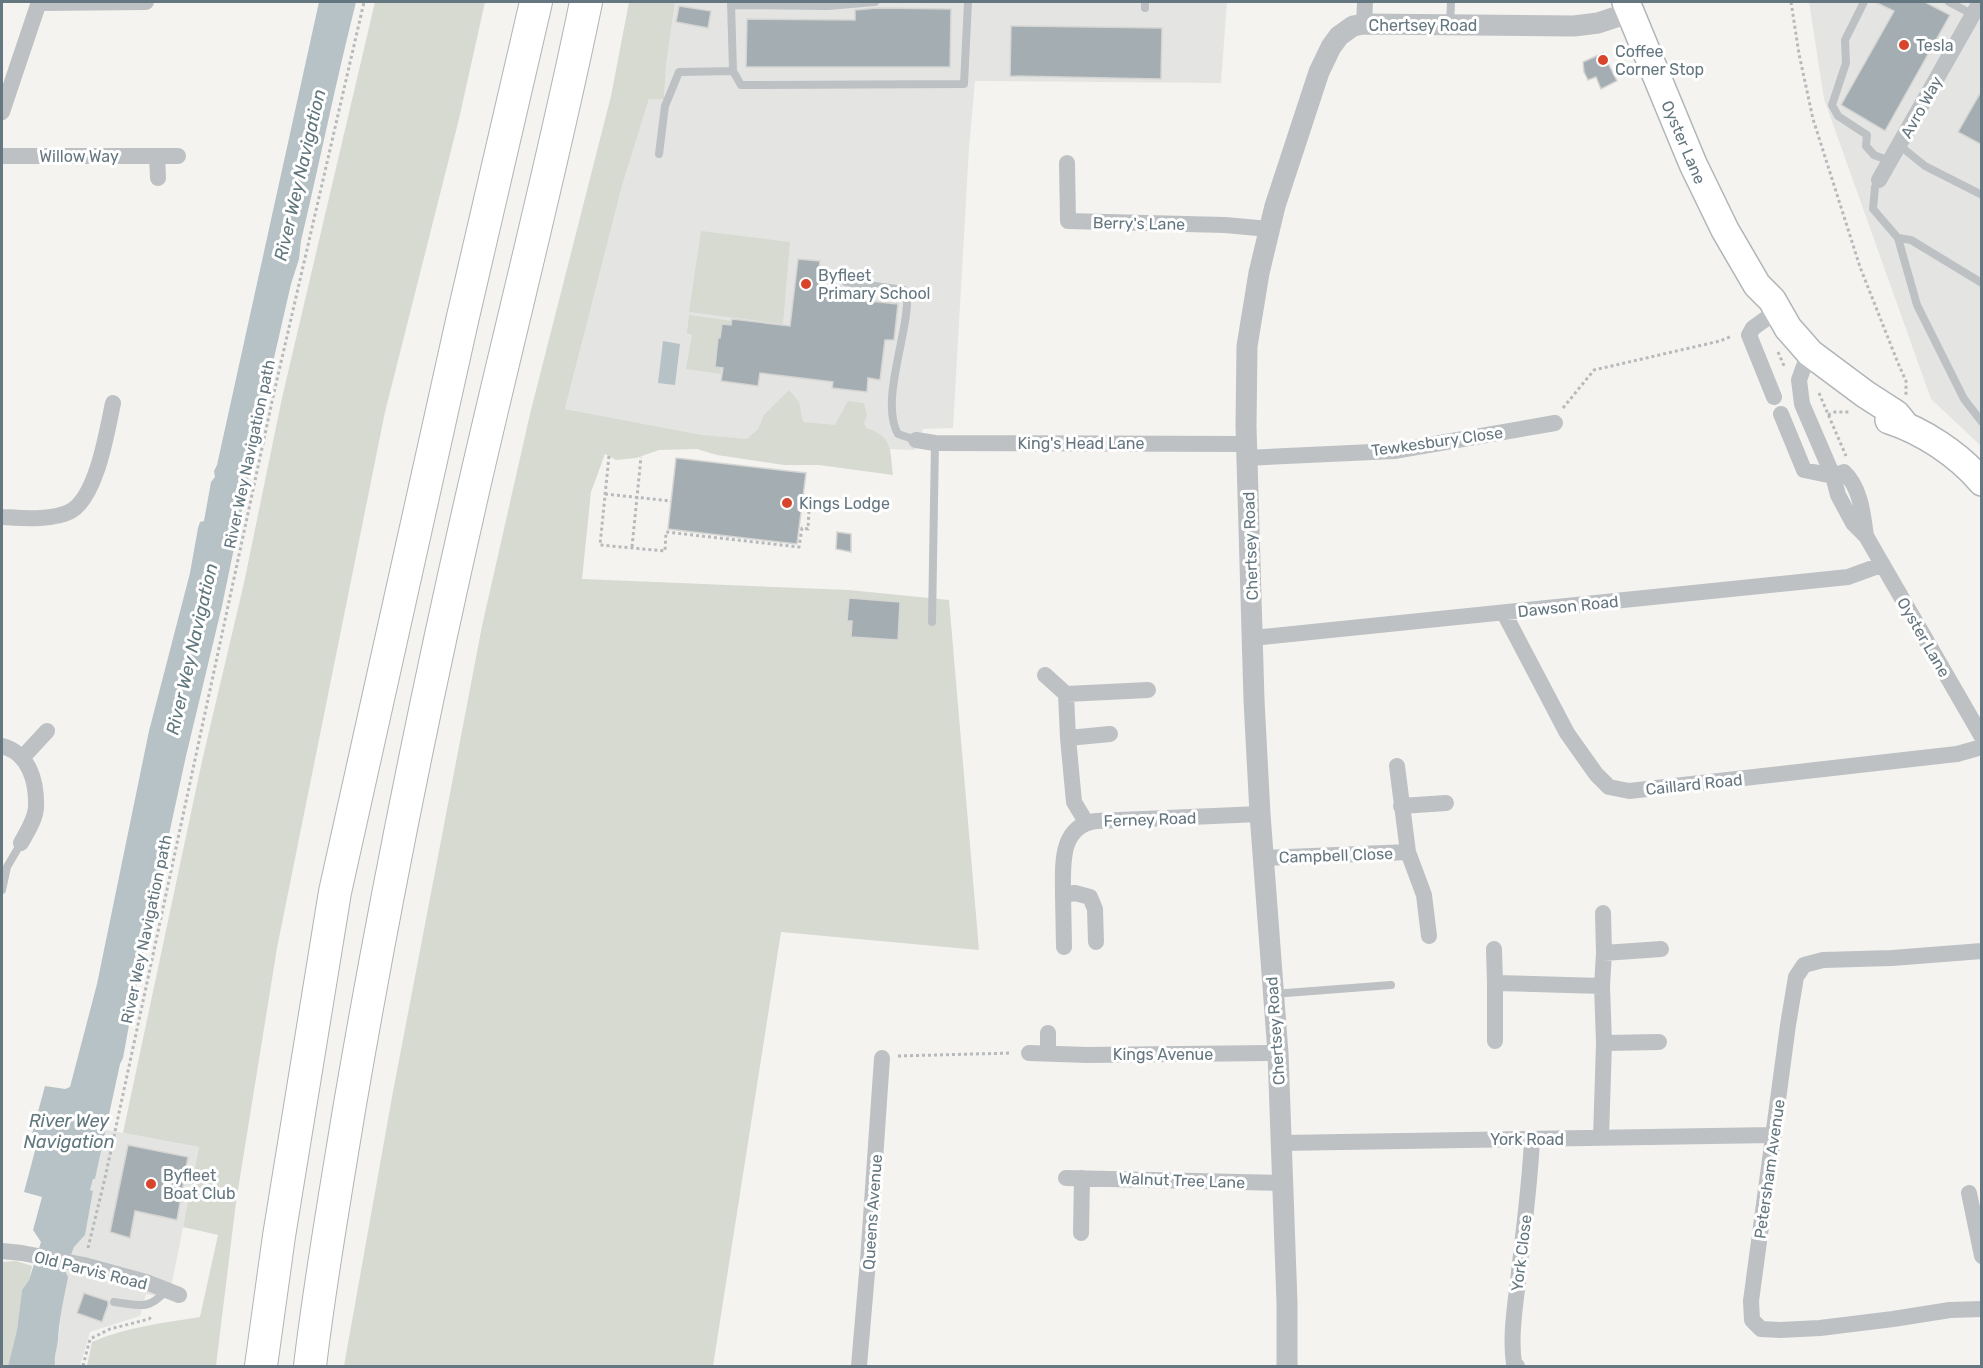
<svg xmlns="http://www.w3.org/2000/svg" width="1983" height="1368" font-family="Rubik,sans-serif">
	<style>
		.built { fill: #e4e5e3 }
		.green { fill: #d6dad1 }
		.water { fill: #b6c2c5 }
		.building { fill: #a4adb1; stroke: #d5d5d3; stroke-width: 1.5 }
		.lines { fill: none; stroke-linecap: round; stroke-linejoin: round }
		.primary-casing { stroke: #b0b5b8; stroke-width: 30 }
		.motorway-casing { stroke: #b0b4b6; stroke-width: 34 }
		.path { stroke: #b7babc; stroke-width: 3; stroke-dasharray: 3 3; stroke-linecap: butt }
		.service { stroke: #bdc1c4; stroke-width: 8 }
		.minor { stroke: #bdc1c4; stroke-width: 16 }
		.tertiary { stroke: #bdc1c4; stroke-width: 21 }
		.primary { stroke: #fff; stroke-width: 27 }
		.motorway { stroke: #fff; stroke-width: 32 }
		.poi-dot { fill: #d8442c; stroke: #fff; stroke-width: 2 }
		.labels { text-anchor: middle; stroke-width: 6; stroke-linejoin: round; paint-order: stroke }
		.street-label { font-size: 16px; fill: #64767f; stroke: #fff }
		.poi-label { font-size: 16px; fill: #64767f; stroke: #fff; text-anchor: start }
		.water-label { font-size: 18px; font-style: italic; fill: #60777d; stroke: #fff }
	</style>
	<rect width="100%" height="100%" fill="#f4f3f0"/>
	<path class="built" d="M675 2H1227L1221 83 975 81 969 148 953 428 923 429 915 450 809 446 703 435 565 409 622 186 649 99H664L666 66Z
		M1809 2H1981V446L1931 399 1824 99Z
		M106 1130 199 1147 169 1298 146 1294 140 1316 90 1332 80 1366H53L55 1364 54 1353 58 1343 65 1271 74 1247 85 1235 93 1191 90 1190 93 1179H95Z"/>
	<path class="green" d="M375 2H485L459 119 385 412 277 948 236 1202 216 1366H87L92 1342C127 1327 163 1323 200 1317L218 1235 183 1227 199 1147 123 1133 202 761 244 583 282 398Z
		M629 2H675L666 66 664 99H649L622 186 565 409 703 435 747 439 758 429 764 415 789 390 799 402 803 422 835 425 848 401 864 403 867 415 864 423 866 428C893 436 890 450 893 475L819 465H784L717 455 697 449 659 450 636 458 616 460 605 454 591 492 582 579 849 590 949 600 979 950 781 932 713 1366H344L392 1097 482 626 530 414 611 96Z
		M701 231 790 242 783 324 689 312Z
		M689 315 732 321 731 325 722 324 720 338H718L715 367H720L722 374 686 369 692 335 687 333Z
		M16 1261 32 1266 29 1280 22 1290 17 1330 8 1366H2V1262Z"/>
	<path class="water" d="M319 2H356C336 81 320 161 301 241L299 259 291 284 268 384 222 606 186 756 136 987 123 1058 120 1064 95 1179H93L90 1190 93 1191 85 1235 74 1247 65 1271 68 1277C64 1298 59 1319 58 1340 57 1349 54 1355 55 1364L53 1366H8L17 1330 22 1290 29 1280 41 1242 33 1230 42 1197 24 1192 36 1147 35 1143 30 1141 45 1086 65 1089 70 1087 97 984 149 731 190 573 198 528 200 522 204 521 211 482 215 477 214 471 217 465Z
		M663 341 680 344 675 385 658 383Z"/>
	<path class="building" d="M1875 2H1925L1950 15 1885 131 1841 105 1894 11Z
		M679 6 711 11 708 28 676 22Z
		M877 8 951 9 950 67H746L747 19 855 20V10Z
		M1011 26 1162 28 1161 79 1010 76Z
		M1603 53 1617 81 1601 89 1596 77 1588 80 1584 72 1583 62Z
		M1982 90V145L1958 132Z
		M798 259 820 261 819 270 823 271 820 296 898 304 894 340H885L880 380 868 378 867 392 832 388 833 382 760 373 758 386 721 381 723 368 715 367 718 338H720L722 324 731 325 732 319 790 326Z
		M676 458 806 473 797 544 668 529Z
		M837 532 851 534V552L836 549Z
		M849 598 900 602 898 640 851 637 852 621H847Z
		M128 1145 188 1157 177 1220 135 1211 130 1238 110 1232Z
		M84 1293 108 1301V1305L102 1322 77 1313Z"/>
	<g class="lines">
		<defs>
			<path id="primary" d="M1626 2 1693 164 1725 230 1757 285 1772 300 1788 328 1810 353 1865 394 1896 414 1905 425
				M1889 420C1923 431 1958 454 1982 482"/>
			<path id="motorway" d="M261 1366 279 1236 335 892 462 321 536 2
				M310 1366C320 1281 335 1196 349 1110 384 905 425 702 471 500 509 333 552 168 586 2"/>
		</defs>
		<use href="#primary" class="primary-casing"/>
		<use href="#motorway" class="motorway-casing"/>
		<path class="path" d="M1791 2 1799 54 1813 119 1860 267 1898 363 1906 381V395
			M1778 352 1785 368
			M1819 393 1846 456
			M1563 408 1594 370 1720 341 1732 336
			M1828 415 1835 412H1850
			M609 456 600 545 665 551 666 532 799 547 802 528 808 529 809 510 801 509
			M605 494 671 501
			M632 547 641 457
			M898 1056 1012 1053
			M88 1248 105 1178 273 397 364 2
			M83 1366 90 1339 110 1329 149 1319 151 1317"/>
		<path class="service" d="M731 2 733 71 741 85 964 84 968 2
			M1145 2V8
			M1864 2 1845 40 1846 63 1832 105 1838 116 1867 135 1866 146 1874 155 1890 161
			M1949 2 1972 14
			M731 5 828 6 875 2
			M1450 25 1451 2
			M1899 145 1925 166 1982 195
			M659 154 665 106 679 72 733 71
			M1879 180 1875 187 1873 209 1898 238
			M846 282 904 290 907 293C910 331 879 401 898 434L916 440
			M1982 283 1911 240 1898 238 1917 305 1964 399 1982 422
			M932 622 935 443
			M2 890 7 867 21 843
			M1273 994 1391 985
			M114 1302C140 1305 147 1311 166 1291"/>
		<path class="minor" d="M38 3 146 2
			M1364 24 1365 2
			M2 112 39 2
			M2 156H178
			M157 156 158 178
			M1067 163 1068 221 1225 225 1269 229
			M1879 180 1980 2
			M1804 366 1799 380 1802 404 1833 476 1838 495 1853 523 1866 536 1982 737
			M1774 397 1749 335 1753 328 1778 310
			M1781 414 1804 470 1833 476 1844 472C1861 488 1863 515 1866 536
			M916 440 935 443 1246 444
			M1246 458 1394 451 1555 423
			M2 517C21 518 53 521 71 511 97 496 107 431 113 403
			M1504 613 1567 733 1596 774 1609 787 1629 791 1665 787 1957 754 1982 747
			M1253 638 1848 577 1881 565
			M1045 675 1066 694
			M1068 738 1066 694 1148 690
			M2 746C29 753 37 781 36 808 35 820 27 832 21 843
			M23 757 47 731
			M1397 766 1408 852
			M1401 806 1446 803
			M1086 822 1074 802 1068 738 1110 734
			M1265 858 1408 852 1424 895 1429 936
			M1063 895 1064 947
			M1603 913 1604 953 1661 949
			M1096 942 1095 909 1090 897 1075 893 1063 895C1063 866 1059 826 1096 821L1260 814
			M1494 949 1495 983 1602 986 1604 1043
			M1982 951 1892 958 1823 960 1804 965 1796 977 1788 1025 1751 1301 1752 1320 1761 1329 1780 1330 1820 1328 1893 1319 1950 1310 1982 1309
			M1602 986 1604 953
			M1495 1041V983
			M1029 1053 1087 1055 1278 1053
			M1048 1053V1033
			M1601 1138 1604 1043 1659 1042
			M1281 1143 1774 1135
			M1066 1178 1283 1183
			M1969 1193 1982 1256
			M1081 1233 1082 1178
			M2 1251 22 1253 84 1265 146 1282 179 1295
			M859 1366 868 1261 882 1058
			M1517 1366 1514 1364C1510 1336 1515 1308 1518 1281 1523 1234 1530 1186 1532 1139"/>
		<path class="tertiary" d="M1287 1366V1303L1278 1053 1260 814 1254 700 1246 426 1247 346 1259 273 1275 206 1319 72 1331 47 1339 36 1353 26 1364 24 1574 26 1598 23 1631 12"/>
		<use href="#primary" class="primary"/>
		<use href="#motorway" class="motorway"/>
	</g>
	<g class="poi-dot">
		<circle cx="1904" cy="45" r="6"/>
		<circle cx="1603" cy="60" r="6"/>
		<circle cx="806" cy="284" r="6"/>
		<circle cx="787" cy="503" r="6"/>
		<circle cx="151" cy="1184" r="6"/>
	</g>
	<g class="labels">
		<g class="street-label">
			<text x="1423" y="31">Chertsey Road</text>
			<text transform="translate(1921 107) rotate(-61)" y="6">Avro Way</text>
			<text transform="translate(1684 142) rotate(67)" y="6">Oyster Lane</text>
			<text x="79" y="162">Willow Way</text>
			<text transform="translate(1139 223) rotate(1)" y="6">Berry's Lane</text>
			<text transform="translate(1437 441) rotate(-8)" y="6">Tewkesbury Close</text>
			<text x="1081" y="449">King's Head Lane</text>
			<text transform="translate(249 454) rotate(-78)" y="6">River Wey Navigation path</text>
			<text transform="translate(1250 546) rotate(-92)" y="6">Chertsey Road</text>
			<text transform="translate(1568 606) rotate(-6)" y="6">Dawson Road</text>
			<text transform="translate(1924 637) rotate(60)" y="6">Oyster Lane</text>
			<text transform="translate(1694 784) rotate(-6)" y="6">Caillard Road</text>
			<text transform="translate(1150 819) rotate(-2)" y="6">Ferney Road</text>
			<text transform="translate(1336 855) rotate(-2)" y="6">Campbell Close</text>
			<text transform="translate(146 929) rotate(-78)" y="6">River Wey Navigation path</text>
			<text transform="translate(1275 1031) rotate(-94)" y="6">Chertsey Road</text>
			<text x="1163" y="1060">Kings Avenue</text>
			<text x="1527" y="1145">York Road</text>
			<text transform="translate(1769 1169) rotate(-82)" y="6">Petersham Avenue</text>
			<text transform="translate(1182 1180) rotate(2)" y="6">Walnut Tree Lane</text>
			<text transform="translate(872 1212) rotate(-86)" y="6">Queens Avenue</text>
			<text transform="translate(1521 1253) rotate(-83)" y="6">York Close</text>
			<text transform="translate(91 1270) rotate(14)" y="6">Old Parvis Road</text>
		</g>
		<g class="poi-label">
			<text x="1916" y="51">Tesla</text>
			<text x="1615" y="57">Coffee<tspan x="1615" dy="18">Corner Stop</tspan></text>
			<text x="818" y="281">Byfleet<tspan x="818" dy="18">Primary School</tspan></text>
			<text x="799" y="509">Kings Lodge</text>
			<text x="163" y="1181">Byfleet<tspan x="163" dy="18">Boat Club</tspan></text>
		</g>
		<g class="water-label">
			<text transform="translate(300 175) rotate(-77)" y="6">River Wey Navigation</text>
			<text transform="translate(192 649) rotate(-77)" y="6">River Wey Navigation</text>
			<text x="69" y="1127">River Wey<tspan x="69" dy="21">Navigation</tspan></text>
		</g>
	</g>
	<rect width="1983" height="1368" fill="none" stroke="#64767f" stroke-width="6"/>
</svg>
